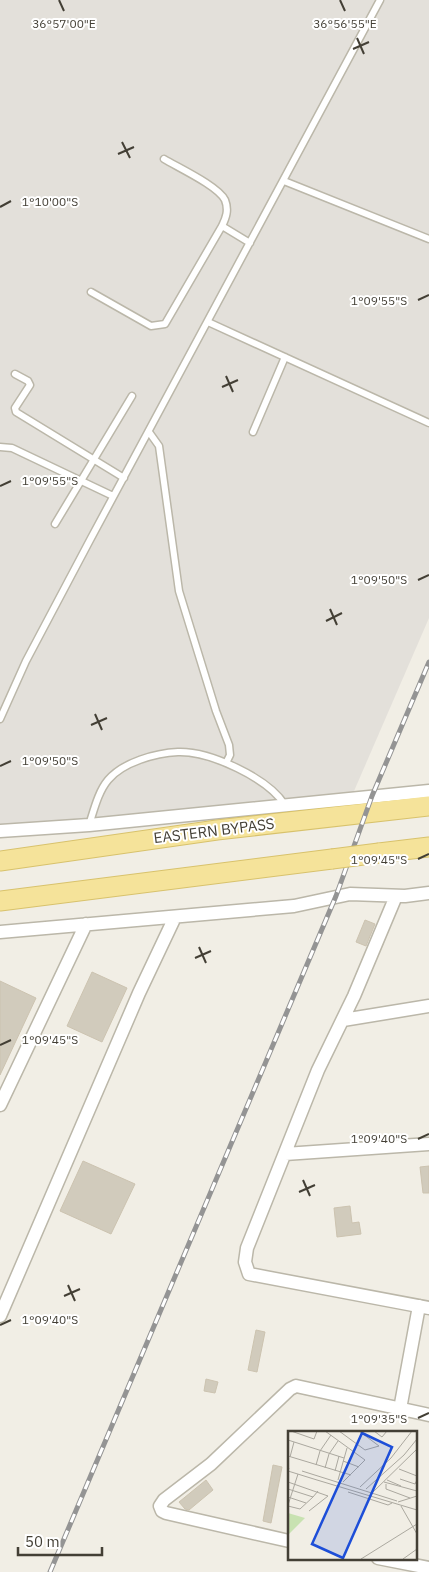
<svg xmlns="http://www.w3.org/2000/svg" width="429" height="1572" font-family="'IBM Plex Sans',sans-serif">
	<style>
		.industrial { fill: #e3e0da }
		.building { fill: #d1cbbc; stroke: #ccc3b0 }
		.lines { fill: none; stroke-linecap: round; stroke-linejoin: round }
		.lane-casing { stroke: #bbb7a9; stroke-width: 9 }
		.street-casing { stroke: #bbb7a9; stroke-width: 15 }
		.primary-casing { stroke: #d8c26c; stroke-width: 21 }
		.lane { stroke: #fff; stroke-width: 6 }
		.street { stroke: #fff; stroke-width: 12 }
		.primary { stroke: #f5e39a; stroke-width: 19 }
		.rail-casing { stroke: #949494; stroke-width: 5 }
		.rail { stroke: #fff; stroke-width: 3; stroke-dasharray: 9; stroke-linecap: butt }
		.primary-bridge-casing { stroke: #d8c26c; stroke-width: 21; stroke-linecap: butt }
		.primary-bridge { stroke: #f5e39a; stroke-width: 19 }
		.ticks { fill: none; stroke: #433f35; stroke-width: 2 }
		.labels { text-anchor: middle; stroke-width: 4; stroke-linejoin: round; paint-order: stroke }
		.street-label { font-size: 15px; fill: #433f35; stroke: #fff }
		.inset-road { fill: none; stroke: #aba89f; stroke-width: 1 }
		.view { fill: #1d4ed8; fill-opacity: 0.15; stroke: #1d4ed8; stroke-width: 2.5 }
		.inset-edge { fill: none; stroke: #433f35; stroke-width: 2.5 }
		.ticks-label { font-size: 12px; text-anchor: middle; fill: #433f35; stroke: #fff; stroke-width: 4; stroke-linejoin: round; paint-order: stroke }
	</style>
	<rect width="100%" height="100%" fill="#f1eee5"/>
	<path class="industrial" d="M0 0H429V618L351 798 0 831Z"/>
	<path class="building" d="M365 920 375 924 366 946 356 942Z
		M92 972 127 988 102 1042 67 1026Z
		M0 981 36 998 0 1075Z
		M83 1161 135 1184 111 1234 60 1211Z
		M429 1166V1193H423L420 1167Z
		M350 1206 352 1223 359 1222 361 1234 337 1237 334 1208Z
		M256 1330 265 1332 257 1372 248 1370Z
		M206 1379 218 1382 215 1393 204 1391Z
		M273 1465 282 1467 271 1523 263 1521Z
		M206 1480 213 1490 189 1510 185 1509 179 1502Z"/>
	<g class="lines">
		<defs>
			<path id="lane" d="M284 181 429 239
				M222 226 250 243
				M91 292 151 326 165 324 222 226C226 218 229 210 225 200 218 186 179 168 164 159
				M208 322 429 423
				M15 374 28 381 30 385 15 408 16 412 124 478
				M149 432 159 446 179 591 216 711 229 745 230 755 226 763
				M253 432 285 357
				M0 447 12 448 113 496
				M55 524 132 396
				M0 719 26 661 90 540 380 0
				M89 825C94 810 98 792 108 780 123 762 156 753 178 752 210 751 268 778 285 805"/>
			<path id="street" d="M0 831 89 825 429 791
				M396 896 354 996 318 1070 247 1248 245 1262 249 1274 429 1308
				M0 932 294 906 350 894 405 896 429 893
				M343 1020 429 1006
				M0 1105 86 924
				M285 1154 429 1144
				M0 1316 139 993 175 917
				M400 1409 419 1306
				M289 1541 166 1513 162 1511 160 1506 164 1500 211 1464 290 1389 296 1386 429 1415
				M378 1558 429 1568"/>
			<path id="primary" d="M379 853 429 847
				M0 861 217 830 429 806
				M0 901 332 859"/>
		</defs>
		<use href="#lane" class="lane-casing"/>
		<use href="#street" class="street-casing"/>
		<use href="#primary" class="primary-casing"/>
		<use href="#lane" class="lane"/>
		<use href="#street" class="street"/>
		<use href="#primary" class="primary"/>
		<defs>
			<path id="rail" d="M50 1572 336 896 372 796 429 662"/>
		</defs>
		<use href="#rail" class="rail-casing"/>
		<use href="#rail" class="rail"/>
		<defs>
			<path id="primary-bridge" d="M332 859 379 853"/>
		</defs>
		<use href="#primary-bridge" class="primary-bridge-casing"/>
		<use href="#primary-bridge" class="primary-bridge"/>
	</g>
	<path class="ticks" d="M59 0 64 11M340 0 345 11M357 38 364 54M353 49 369 42M122 142 130 158M118 154 134 147M0 207 11 201M418 300 429 295M226 376 233 392M222 387 238 380M0 486 11 481M418 580 429 575M330 609 337 625M326 621 342 613M95 714 102 730M91 725 107 718M0 766 11 761M418 859 429 854M199 947 206 963M195 958 211 951M0 1045 11 1040M418 1139 429 1134M303 1180 310 1196M299 1192 315 1185M68 1285 75 1301M64 1296 80 1289M0 1325 11 1320M418 1418 429 1413"/>
	<g class="labels">
		<g class="street-label">
			<text transform="translate(214 831) rotate(-7)" y="5">EASTERN BYPASS</text>
		</g>
	</g>
	<g transform="translate(288 1431)">
		<rect width="129" height="129" fill="#f1eee5"/>
		<path d="M0 82 17 87 0 104Z" fill="#c8e2b1"/>
		<path class="inset-road" d="M3 0 26 8 29 0M37 0 77 29 55 51M51 0 77 19 91 15 71 0M86 0 94 6 99 0M0 9 56 27M0 25 63 44M2 26 6 11M55 30 71 36M28 34 32 20 43 4M1 37 0 40 29 49 129 79M37 37 41 23 50 10M111 38 129 45M14 40 109 70M47 40 51 25M112 48 127 53 129 49M50 49 59 17M99 49 113 55M0 51 40 65 21 80M96 51 129 60M98 53V58L122 67M72 56 103 27 124 0M0 58 25 66 30 60M78 58 116 24 129 8M60 61 100 74 104 72M85 61 129 18M0 66 18 72M110 71 129 65M0 74 10 43M0 75 12 78 25 66M113 75 129 103M73 128 129 93M115 128 129 118"/>
		<path class="view" d="M74 2 104 16 55 127 24 113Z"/>
		<rect width="129" height="129" class="inset-edge"/>
	</g>
	<g class="ticks-label">
		<text x="64" y="28">36°57'00"E</text>
		<text x="345" y="28">36°56'55"E</text>
		<text x="50" y="206">1°10'00"S</text>
		<text x="379" y="305">1°09'55"S</text>
		<text x="50" y="485">1°09'55"S</text>
		<text x="379" y="584">1°09'50"S</text>
		<text x="50" y="765">1°09'50"S</text>
		<text x="379" y="864">1°09'45"S</text>
		<text x="50" y="1044">1°09'45"S</text>
		<text x="379" y="1143">1°09'40"S</text>
		<text x="50" y="1324">1°09'40"S</text>
		<text x="379" y="1423">1°09'35"S</text>
	</g>
	<path d="M18 1547v8h84v-8" fill="none" stroke="#433f35" stroke-width="2.5"/>
	<text x="25" y="1547" font-size="15" fill="#433f35" stroke="#ffffff" stroke-width="4" paint-order="stroke">50 m</text>
</svg>
